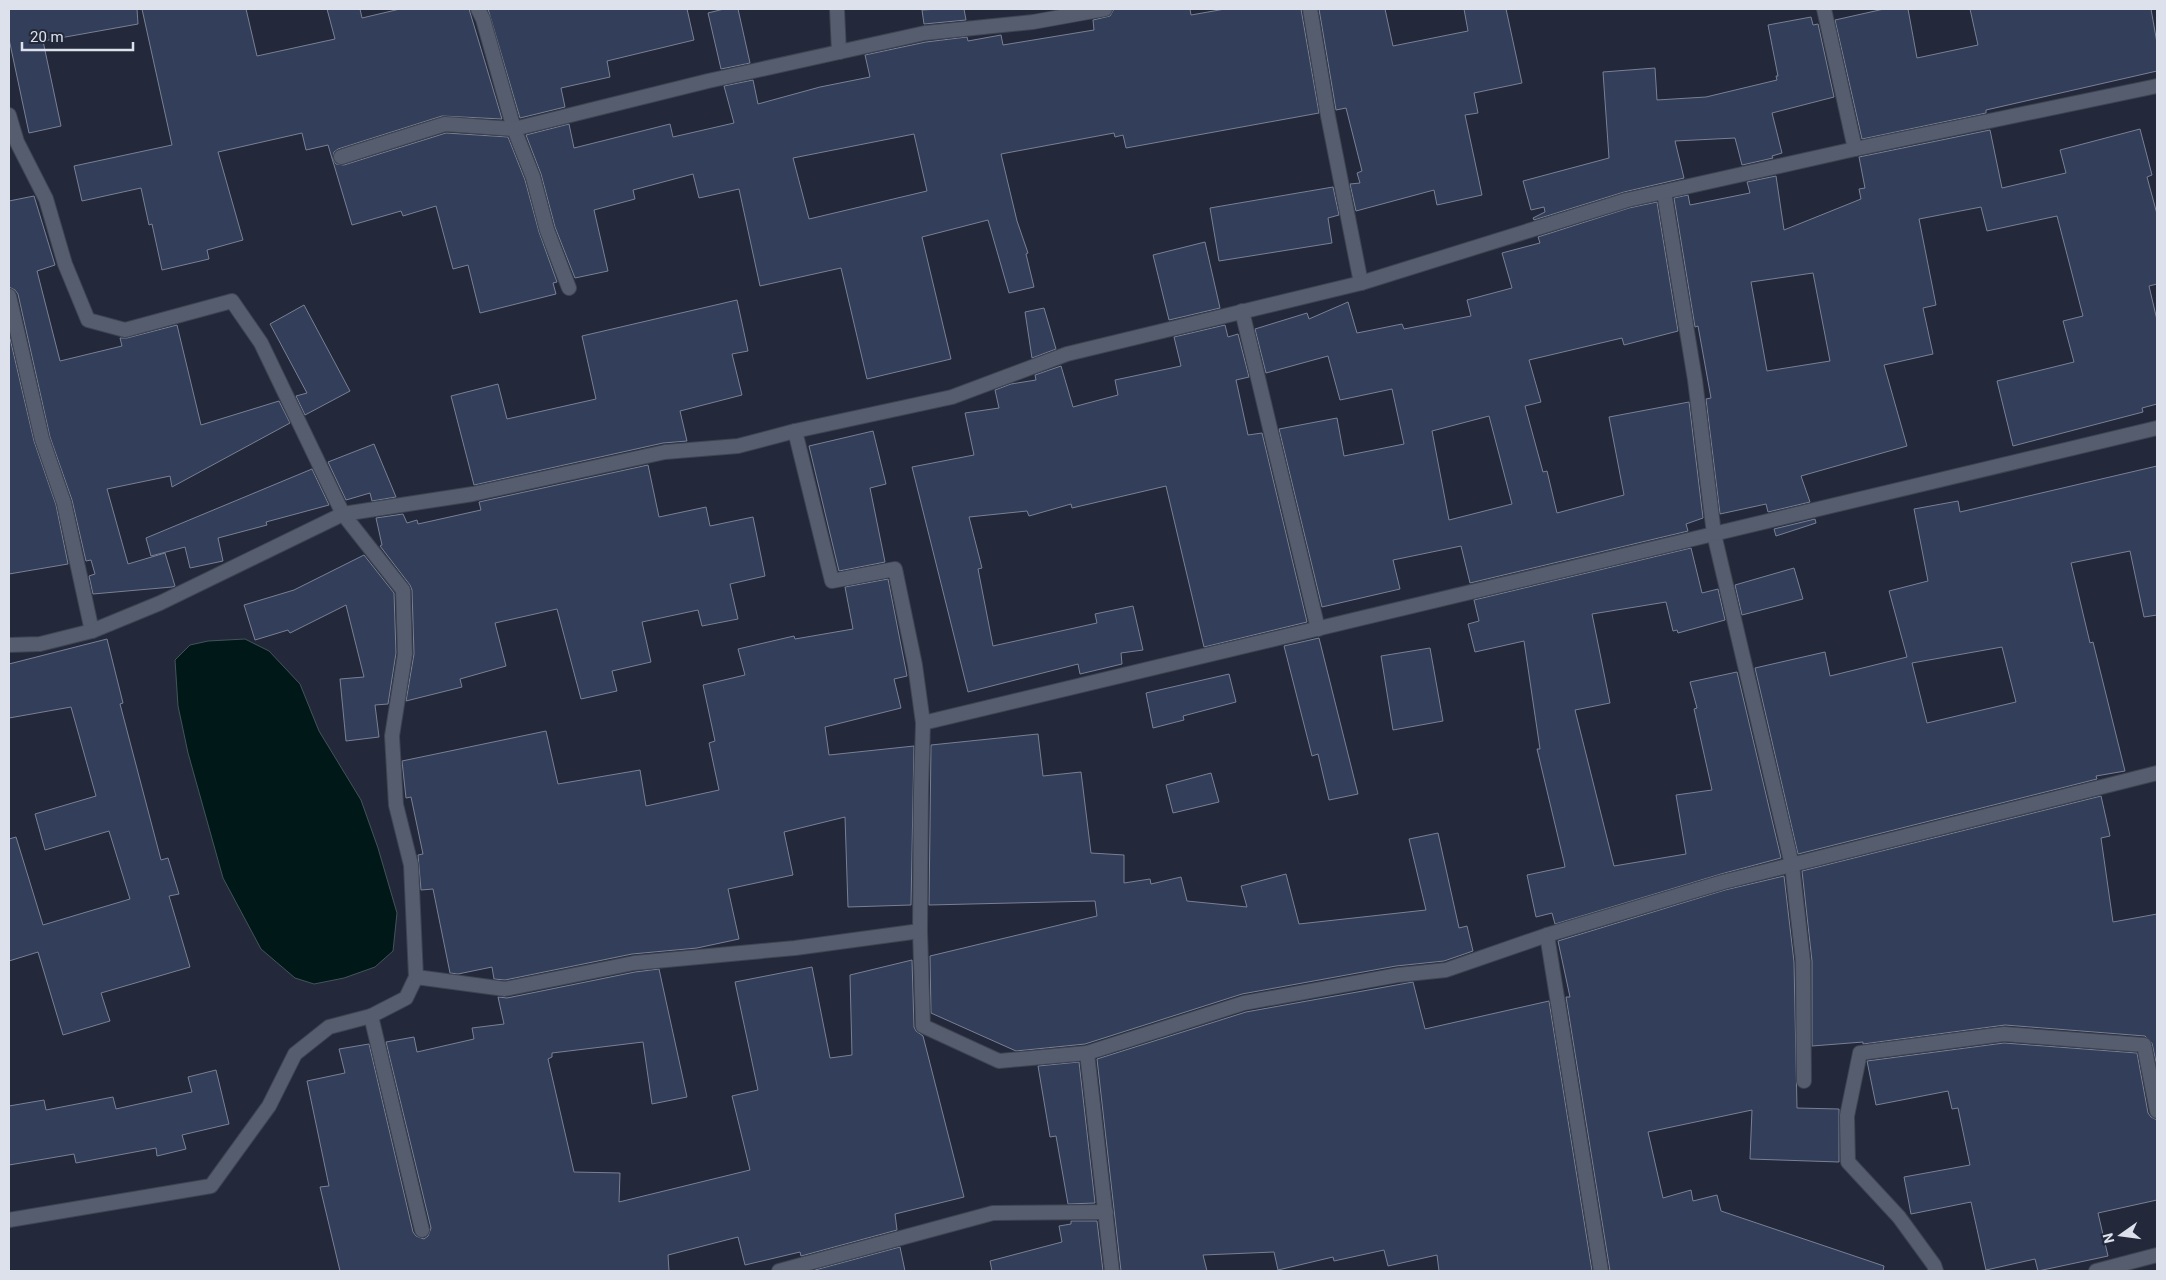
<svg xmlns="http://www.w3.org/2000/svg" width="2166" height="1280" viewBox="0 0 2166 1280" font-family="Roboto,sans-serif">
	<style>
		.water { fill: #011819; stroke: #435458 }
		.building { fill: #333e5a; stroke: #788093; fill-rule: evenodd }
		.lines { fill: none; stroke-linecap: round; stroke-linejoin: round }
		.minor-casing { stroke: #3e4451; stroke-width: 16 }
		.minor { stroke: #555d6f; stroke-width: 14 }
	</style>
	<rect width="100%" height="100%" fill="#23293a"/>
	<polygon class="water" points="245,639 269,651 300,684 319,731 361,800 378,848 397,913 393,951 375,967 344,978 314,984 295,978 261,949 223,878 188,753 178,706 175,660 190,645 208,641"/>
	<g class="building">
		<polygon points="9,9 137,9 138,24 43,41 61,126 29,133 9,39"/>
		<polygon points="142,9 246,9 257,56 335,39 327,9 360,9 362,18 400,9 469,9 502,119 442,116 338,149 334,152 333,159 336,164 344,165 446,133 508,137 525,180 539,232 557,282 553,283 556,294 480,313 468,265 453,269 436,206 403,216 401,211 352,225 328,145 306,150 302,133 218,152 243,240 207,250 209,259 162,270 152,224 149,225 141,188 82,201 74,166 172,145"/>
		<polygon points="488,9 687,9 694,40 607,61 610,77 561,88 565,107 520,118"/>
		<polygon points="724,9 738,9 750,63 721,69 708,13"/>
		<polygon points="941,9 964,9 966,20 924,24 922,10"/>
		<path d="M1114,9H1190L1191,15L1225,9H1301L1319,113L1126,148L1123,135L1115,137L1114,133L1001,154L1017,221L1028,253L1026,254L1034,287L1009,293L988,220L922,237L951,359L867,379L841,268L760,286L739,189L699,198L693,174L633,190L635,199L594,210L608,271L575,278L555,227L541,174L526,135L569,124L574,148L670,124L673,137L734,123L724,86L753,80L758,104L820,87L870,77L865,55L926,42L967,37L968,41L1001,35L1003,45L1094,30L1093,20L1110,16ZM914,134L927,191L809,219L793,158Z"/>
		<polygon points="1319,9 1385,9 1393,46 1468,31 1464,9 1506,9 1522,83 1474,93 1478,113 1465,115 1482,195 1437,205 1434,190 1356,211 1350,184 1360,183 1357,173 1362,171 1346,108 1336,110"/>
		<polygon points="1884,9 1908,9 1917,58 1978,45 1970,9 2151,9 2157,43 2157,71 1986,110 1986,113 1862,139 1835,20"/>
		<polygon points="1811,17 1813,25 1818,24 1834,97 1772,113 1782,153 1772,156 1773,158 1742,165 1735,138 1675,141 1684,178 1624,192 1534,220 1533,218 1545,212 1544,207 1531,210 1523,181 1609,158 1603,72 1655,68 1657,100 1706,97 1777,80 1776,76 1778,76 1768,25"/>
		<path d="M2140,129L2152,175L2147,177L2157,214V284L2149,286L2157,320V404L2142,408L2143,412L2013,446L1997,381L2074,362L2063,321L2083,316L2057,216L1987,231L1981,207L1919,219L1936,305L1923,308L1933,354L1884,365L1907,446L1801,476L1810,502L1768,512L1766,504L1720,514L1706,399L1711,398L1698,326L1695,327L1674,198L1688,195L1690,205L1750,193L1747,182L1776,176L1784,230L1861,199L1859,189L1865,188L1859,157L1990,130L2002,188L2066,173L2060,150ZM1813,273L1830,361L1767,371L1751,282Z"/>
		<polygon points="1333,187 1339,215 1328,218 1332,243 1219,261 1210,208"/>
		<polygon points="34,196 55,265 37,271 60,361 122,346 120,338 127,338 177,325 201,425 279,401 290,423 172,487 170,476 107,489 128,564 165,553 175,586 172,587 93,594 89,576 95,574 91,560 86,561 72,500 50,437 18,294 15,290 9,287 9,201"/>
		<path d="M1657,202L1678,331L1624,345L1622,338L1529,360L1541,402L1525,406L1543,472L1547,471L1557,513L1624,495L1609,417L1689,402L1703,518L1686,524L1688,531L1470,583L1461,546L1393,560L1400,589L1322,607L1279,429L1337,418L1344,456L1404,444L1392,389L1340,400L1328,356L1266,373L1255,329L1307,313L1309,319L1348,302L1357,333L1402,324L1404,329L1471,316L1467,300L1512,288L1502,253L1540,243L1538,237L1629,208ZM1489,416L1512,504L1449,520L1432,431Z"/>
		<polygon points="1205,242 1220,308 1169,320 1153,255"/>
		<polygon points="737,300 748,351 732,354 742,395 680,411 687,441 663,443 474,485 451,396 498,384 507,419 596,399 582,336"/>
		<polygon points="304,305 350,391 305,415 296,396 307,393 270,324"/>
		<polygon points="1044,308 1056,349 1032,358 1025,312"/>
		<polygon points="1225,325 1228,337 1238,334 1249,377 1236,380 1248,435 1262,433 1307,622 1204,647 1166,486 1072,508 1071,504 1029,516 1027,511 969,517 982,568 978,569 993,646 1097,623 1095,614 1133,606 1143,650 1121,653 1122,664 1080,674 1078,664 968,692 912,467 974,455 965,413 999,408 995,390 1011,384 1036,380 1035,375 1061,366 1073,407 1118,395 1115,380 1181,366 1174,337"/>
		<polygon points="9,334 34,441 56,505 68,564 9,574"/>
		<polygon points="873,431 886,484 870,488 885,562 839,571 809,446"/>
		<polygon points="374,444 396,497 372,501 370,493 346,500 328,462"/>
		<polygon points="648,465 659,517 706,507 710,526 753,517 765,576 730,584 738,619 702,626 698,610 642,622 651,662 612,671 617,691 581,699 557,609 495,623 506,666 460,679 462,687 406,701 414,654 412,590 410,585 380,546 382,545 376,518 403,514 407,523 417,520 418,524 481,510 479,502"/>
		<path d="M2157,466V615L2144,617L2130,551L2071,563L2090,643L2093,642L2125,771L2096,776L2097,779L1798,854L1755,668L1825,652L1830,676L1907,657L1889,591L1928,581L1914,509L1958,501L1960,512ZM2002,647L2016,702L1927,723L1912,663Z"/>
		<polygon points="312,469 329,505 266,522 267,525 218,538 223,561 190,568 185,547 151,556 146,538"/>
		<polygon points="1815,519 1816,523 1776,536 1774,529"/>
		<polygon points="1691,548 1702,593 1718,589 1725,620 1678,633 1677,630 1673,631 1666,602 1592,614 1610,703 1575,710 1614,866 1686,854 1676,795 1712,790 1694,709 1697,708 1690,682 1737,672 1781,858 1721,874 1555,924 1552,913 1536,917 1527,875 1565,867 1564,862 1537,749 1540,749 1524,641 1475,652 1468,624 1479,621 1474,600"/>
		<polygon points="364,555 394,593 396,653 388,704 375,705 379,737 346,741 340,679 364,677 346,605 290,633 288,630 255,640 244,605 294,590"/>
		<polygon points="1794,568 1803,599 1742,615 1735,585"/>
		<polygon points="888,579 907,676 894,679 901,708 825,727 829,755 914,746 911,905 848,907 845,817 784,832 793,875 728,889 739,939 697,948 632,954 505,980 494,979 492,967 458,974 450,973 433,889 421,890 418,855 423,854 411,797 406,798 402,761 546,731 558,784 640,770 646,806 719,790 709,743 715,741 703,685 745,675 738,649 794,636 795,639 853,629 845,587"/>
		<polygon points="1319,638 1358,794 1329,800 1318,754 1312,756 1284,646"/>
		<polygon points="107,639 123,703 120,704 161,860 168,858 179,894 169,896 190,967 101,993 110,1021 63,1035 38,952 9,961 9,839 16,837 43,925 130,899 109,831 45,850 35,814 96,796 71,707 9,718 9,664"/>
		<polygon points="1430,648 1443,721 1393,730 1381,656"/>
		<polygon points="1229,674 1236,702 1183,716 1184,720 1153,728 1146,693"/>
		<polygon points="1038,734 1043,776 1081,772 1091,853 1124,855 1124,883 1150,879 1151,884 1181,877 1187,901 1247,907 1241,886 1286,874 1299,924 1426,910 1409,839 1438,833 1459,928 1467,926 1473,951 1444,961 1396,966 1242,994 1085,1044 1016,1051 931,1013 930,956 1097,916 1095,901 929,905 931,745"/>
		<polygon points="1211,773 1219,802 1173,813 1166,785"/>
		<polygon points="2101,796 2110,836 2101,838 2113,922 2157,914 2157,1067 2152,1043 2145,1036 2005,1025 1863,1044 1863,1042 1812,1046 1812,961 1802,871"/>
		<polygon points="1784,876 1794,962 1797,1108 1839,1109 1839,1162 1750,1159 1752,1110 1648,1132 1663,1198 1691,1190 1693,1201 1717,1195 1721,1211 1884,1266 1883,1271 1610,1271 1566,997 1570,997 1558,941 1725,890"/>
		<polygon points="912,960 914,1027 916,1031 923,1036 964,1197 895,1214 897,1230 801,1256 800,1252 745,1265 738,1237 668,1255 669,1271 340,1271 320,1187 329,1186 307,1081 345,1073 339,1049 369,1044 413,1232 416,1236 424,1239 428,1236 431,1228 386,1042 414,1037 417,1052 474,1039 472,1028 504,1024 498,997 507,998 635,972 659,969 687,1097 652,1104 643,1042 552,1053 552,1057 548,1059 574,1172 620,1173 619,1202 750,1170 732,1096 758,1090 735,982 812,967 830,1058 852,1055 850,975"/>
		<polygon points="1413,982 1425,1029 1549,1001 1592,1271 1439,1271 1437,1255 1388,1266 1384,1250 1334,1261 1333,1257 1278,1270 1274,1252 1203,1255 1207,1271 1121,1271 1097,1059 1246,1012"/>
		<polygon points="2004,1043 2137,1053 2148,1113 2151,1117 2157,1120 2157,1200 2098,1213 2108,1256 2038,1271 2035,1259 1986,1270 1971,1202 1911,1214 1904,1177 1970,1165 1958,1108 1952,1109 1948,1091 1876,1105 1867,1061"/>
		<polygon points="1079,1062 1095,1203 1068,1204 1056,1136 1050,1137 1038,1066"/>
		<polygon points="216,1070 229,1124 182,1135 186,1149 157,1156 156,1148 76,1163 74,1154 9,1165 9,1106 44,1100 46,1110 113,1097 116,1109 192,1092 188,1077"/>
		<polygon points="1071,1221 1097,1221 1103,1271 992,1271 990,1261 1062,1242 1059,1226 1071,1224"/>
		<polygon points="900,1247 905,1271 815,1271 815,1270"/>
	</g>
	<g class="lines">
		<defs>
			<g id="minor">
				<polyline points="478,9 483,19 514,129 533,177 547,230 569,288"/>
				<polyline points="837,9 839,52"/>
				<polyline points="1310,9 1328,116 1361,283"/>
				<polyline points="1824,9 1855,149"/>
				<polyline points="9,115 17,142 46,199 65,264 88,320 125,330 232,301 261,343 343,514 403,590 405,654 392,736 396,805 411,865 416,977"/>
				<polyline points="341,157 445,124 514,129 708,81 925,33 1033,22 1105,9"/>
				<polyline points="1664,192 1695,380 1714,534 1792,865 1803,961 1804,1081"/>
				<polyline points="9,296 42,439 64,503 92,631"/>
				<polyline points="1242,311 1318,629"/>
				<polyline points="9,645 40,644 92,631 160,603 343,514 473,494 665,452 738,446 795,431 952,397 1067,354 1361,283 1627,200 1855,149 2157,86"/>
				<polyline points="923,723 2157,428"/>
				<polyline points="920,931 923,1026 999,1061 1087,1053 1244,1003 1398,975 1446,970 1547,935 1723,882 2157,773"/>
				<polyline points="1547,935 1601,1271"/>
				<polyline points="371,1016 422,1230"/>
				<polyline points="1087,1053 1112,1271"/>
				<polyline points="9,1220 211,1186 269,1106 295,1054 329,1027 371,1016 406,998 416,977 505,989 634,963 795,948 920,931 921,792 923,723 915,665 895,569 832,581 795,431"/>
				<polyline points="779,1271 993,1213 1106,1212"/>
				<polyline points="1936,1271 1934,1265 1899,1217 1848,1162 1847,1116 1860,1053 2004,1034 2144,1045 2157,1111"/>
				<polyline points="2096,1271 2157,1255"/>
			</g>
		</defs>
		<use href="#minor" class="minor-casing"/>
		<use href="#minor" class="minor"/>
	</g>
	<rect width="2166" height="1280" fill="none" stroke="#dce1eb" stroke-width="20"/>
	<g transform="translate(2121 1235) rotate(256)" stroke="#23293a" stroke-width="4" paint-order="stroke">
	<path d="M0-4L9 19L0 12L-9 19Z" fill="#dce1eb"/>
	<text y="-8" font-size="14" font-weight="bold" text-anchor="middle" fill="#dce1eb">N</text>
	</g>
	<path d="M22 42v8h111v-8" fill="none" stroke="#dce1eb" stroke-width="2.5"/>
	<text x="30" y="42" font-size="15" fill="#dce1eb" stroke="#23293a" stroke-width="4" paint-order="stroke">20 m</text>
</svg>
